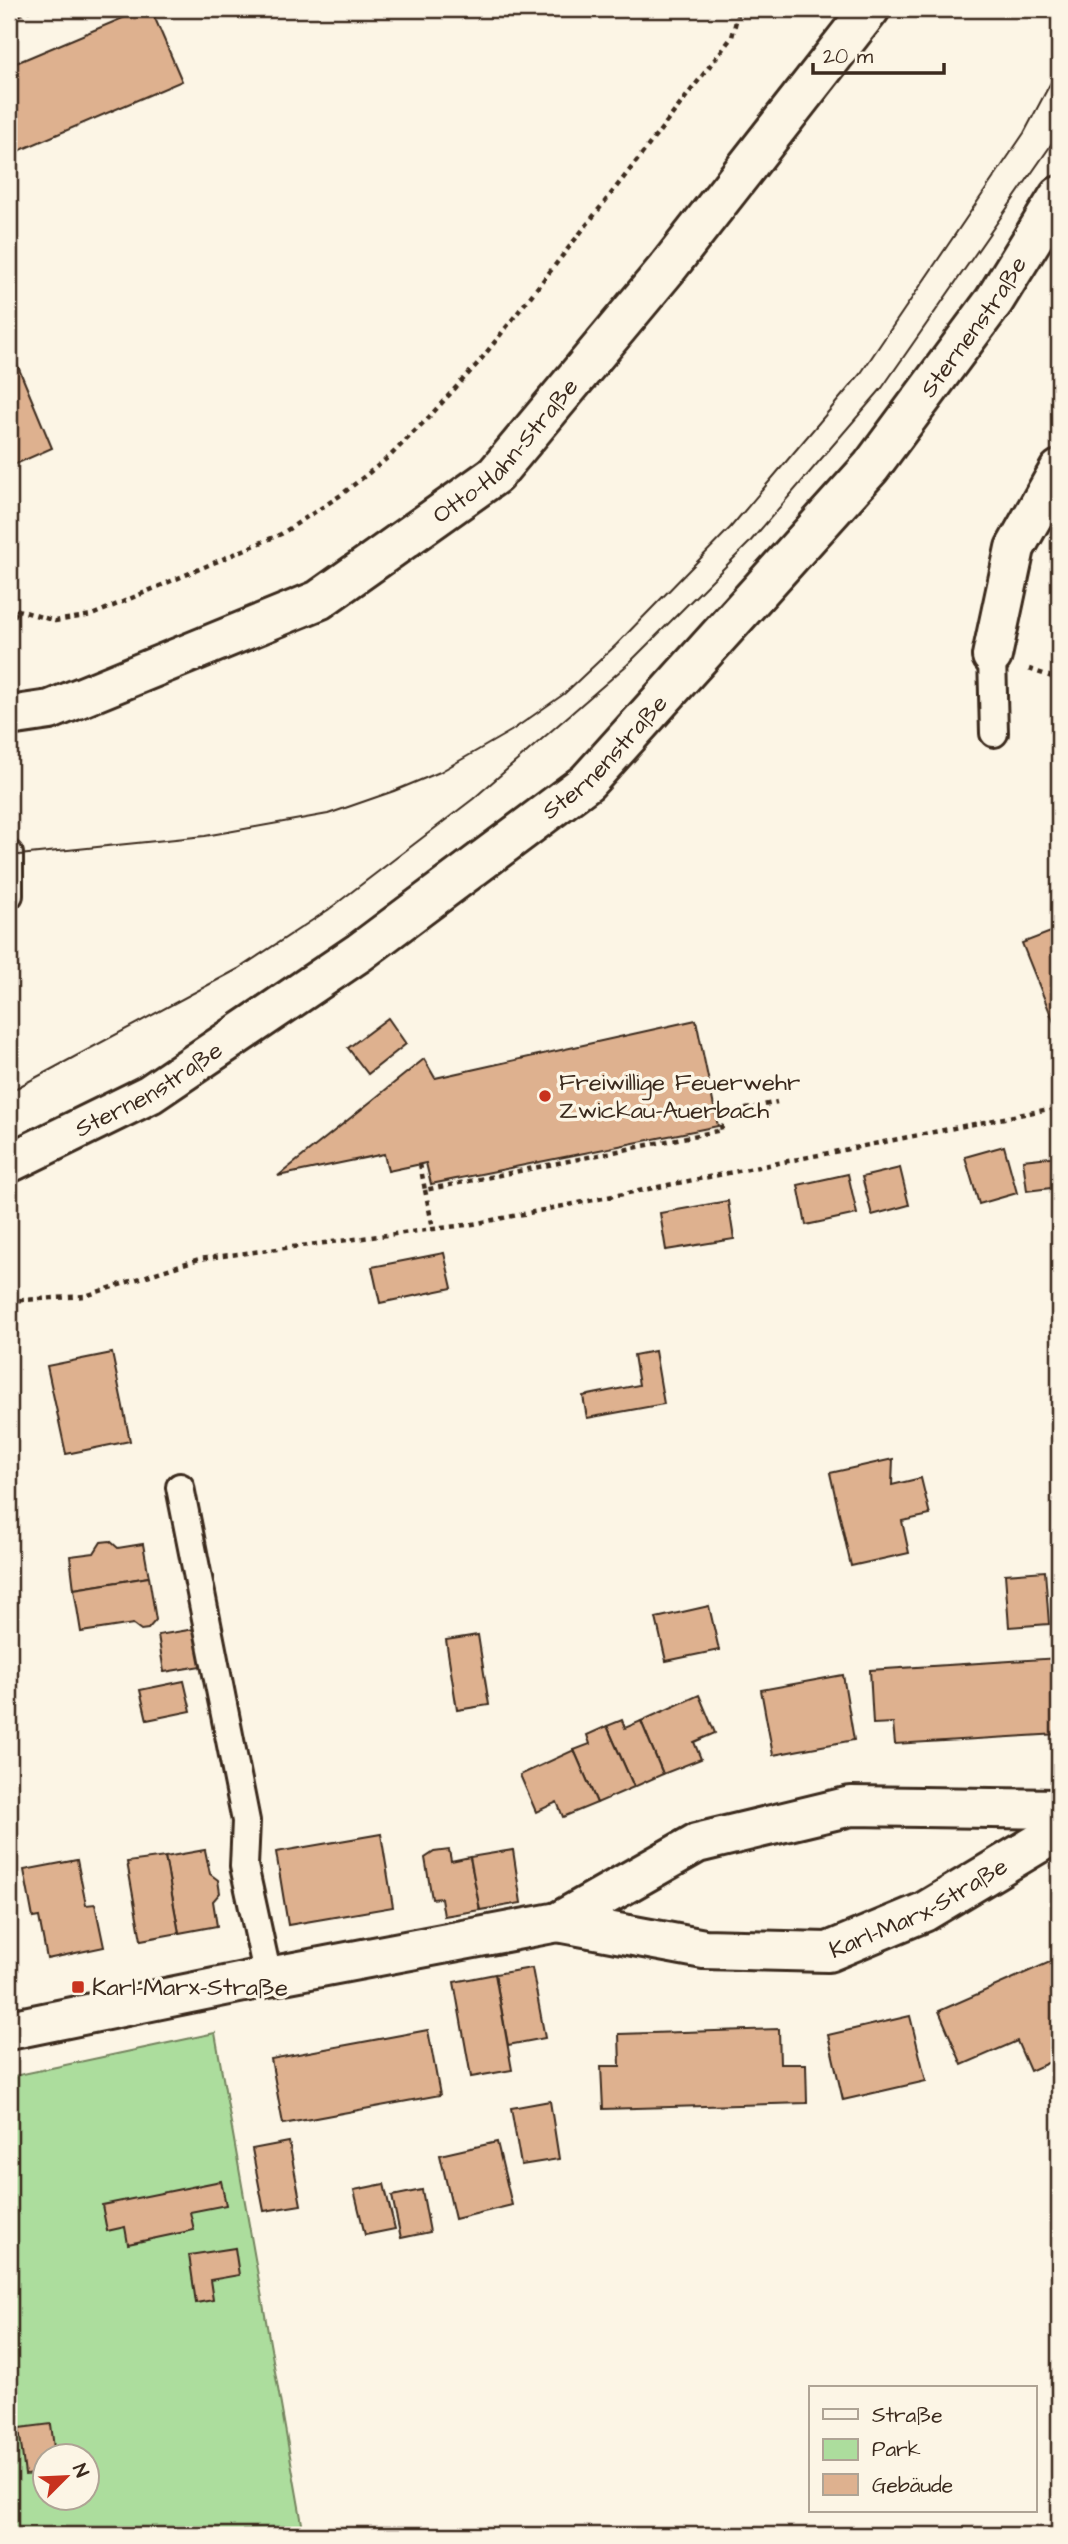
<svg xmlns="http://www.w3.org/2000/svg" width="1068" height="2544" viewBox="0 0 1068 2544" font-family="'Architects Daughter',sans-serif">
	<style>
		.green { fill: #acdd9d; stroke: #74845e; stroke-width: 2; fill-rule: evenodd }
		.building { fill: #deb18f; stroke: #3b2a1e; stroke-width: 2 }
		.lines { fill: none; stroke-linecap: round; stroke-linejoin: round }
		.service-casing { stroke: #3b2a1e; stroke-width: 32 }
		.minor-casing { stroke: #3b2a1e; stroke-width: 44 }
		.tertiary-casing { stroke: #3b2a1e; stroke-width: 44 }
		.path { stroke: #3b2a1e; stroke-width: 4.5; stroke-dasharray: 5 5; stroke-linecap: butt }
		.service { stroke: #fcf5e5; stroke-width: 26 }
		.minor { stroke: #fcf5e5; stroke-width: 38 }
		.tertiary { stroke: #fcf5e5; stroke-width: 38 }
		.tram { stroke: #3b2a1e; stroke-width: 2 }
		.poi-dot { fill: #c8321e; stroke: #fcf5e5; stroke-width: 2.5 }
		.labels { text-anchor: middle; stroke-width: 7; stroke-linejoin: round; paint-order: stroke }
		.street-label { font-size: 24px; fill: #3b2a1e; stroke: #fcf5e5 }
		.poi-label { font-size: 24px; fill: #3b2a1e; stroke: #fcf5e5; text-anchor: start }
	</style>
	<rect width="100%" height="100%" fill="#fcf5e5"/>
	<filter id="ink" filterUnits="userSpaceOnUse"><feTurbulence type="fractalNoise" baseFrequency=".0143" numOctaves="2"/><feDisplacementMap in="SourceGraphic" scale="14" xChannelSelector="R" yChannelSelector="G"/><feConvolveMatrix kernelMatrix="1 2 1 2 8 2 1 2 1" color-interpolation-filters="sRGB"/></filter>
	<g filter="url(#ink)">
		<path class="green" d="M215,2033L304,2535H9V2077ZM46,2456H88V2498H46Z"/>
		<g class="building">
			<polygon points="144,9 151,9 182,81 9,155 9,66"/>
			<polygon points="9,345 52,448 9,467"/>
			<polygon points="1056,930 1059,937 1059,1035 1022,943"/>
			<polygon points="388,1018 406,1044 368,1074 348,1048"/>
			<polygon points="696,1020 718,1126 431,1184 426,1163 388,1171 384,1154 278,1176 424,1059 435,1078"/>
			<polygon points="1004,1146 1017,1193 979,1204 965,1157"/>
			<polygon points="1059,1156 1059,1187 1027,1191 1023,1160"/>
			<polygon points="900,1168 909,1205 872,1215 862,1177"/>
			<polygon points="848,1174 857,1214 806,1225 798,1185"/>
			<polygon points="728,1201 734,1239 666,1250 660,1213"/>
			<polygon points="444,1253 452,1288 380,1303 372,1267"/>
			<polygon points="655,1351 664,1404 587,1418 583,1396 639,1385 634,1355"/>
			<polygon points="112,1353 130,1441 66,1454 47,1366"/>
			<polygon points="893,1459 892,1485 921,1478 930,1515 902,1521 909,1553 851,1566 830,1473"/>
			<polygon points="110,1541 118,1548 143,1544 149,1577 74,1589 70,1556 94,1553 101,1542"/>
			<polygon points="1045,1571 1049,1624 1009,1627 1005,1574"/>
			<polygon points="149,1577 156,1620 148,1629 141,1630 133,1624 81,1632 74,1589"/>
			<polygon points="709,1606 719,1650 666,1661 656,1618"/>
			<polygon points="195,1629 201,1666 164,1672 158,1635"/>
			<polygon points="478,1635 489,1705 457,1710 446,1640"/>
			<polygon points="1059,1658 1059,1734 895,1744 893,1723 873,1724 870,1670"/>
			<polygon points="843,1675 854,1740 773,1755 761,1690"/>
			<polygon points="184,1681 191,1711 147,1720 140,1690"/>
			<polygon points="699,1695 715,1733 694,1742 701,1759 663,1774 641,1721"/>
			<polygon points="622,1720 625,1728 641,1721 663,1774 634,1787 607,1726"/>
			<polygon points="607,1726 634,1787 597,1803 574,1750 590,1744 587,1735"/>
			<polygon points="574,1750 597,1803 563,1817 557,1802 536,1812 520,1775"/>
			<polygon points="381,1834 393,1907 288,1925 276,1852"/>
			<polygon points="205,1850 210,1874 218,1880 220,1893 213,1901 217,1926 179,1933 165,1857"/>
			<polygon points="449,1850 451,1861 470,1857 480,1910 444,1916 441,1898 432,1899 425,1858 434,1852"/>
			<polygon points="513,1850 521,1903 480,1910 470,1857"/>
			<polygon points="165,1857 179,1933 141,1940 127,1862"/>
			<polygon points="77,1860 86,1905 95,1904 104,1947 47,1959 39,1917 33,1918 24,1870"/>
			<polygon points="1059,1958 1059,2058 1030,2071 1017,2041 962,2065 939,2011"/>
			<polygon points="532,1968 545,2038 508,2045 495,1974"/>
			<polygon points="495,1974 512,2070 471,2077 454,1982"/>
			<polygon points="910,2016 926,2081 843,2100 828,2035"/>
			<polygon points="779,2029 780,2064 806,2064 807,2103 603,2109 601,2066 620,2066 619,2034"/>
			<polygon points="428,2030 440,2095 283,2124 271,2059"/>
			<polygon points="550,2101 559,2159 521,2165 511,2108"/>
			<polygon points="289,2142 301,2205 264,2211 252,2149"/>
			<polygon points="497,2142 512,2205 455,2219 440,2155"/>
			<polygon points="221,2181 226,2205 190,2212 194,2230 128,2244 125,2227 107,2231 102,2205"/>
			<polygon points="384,2184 395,2229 365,2235 354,2190"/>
			<polygon points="422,2190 430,2232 401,2238 392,2196"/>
			<polygon points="235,2248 239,2275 210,2280 213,2300 196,2303 189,2255"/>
			<polygon points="51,2424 55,2456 46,2456 46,2473 25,2475 19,2428"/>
		</g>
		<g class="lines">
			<defs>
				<g id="service">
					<polyline points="992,656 994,733"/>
					<polyline points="9,854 9,895"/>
					<polyline points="180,1487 246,1821 244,1866 268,1977"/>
				</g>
				<g id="minor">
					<polyline points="992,656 1015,548 1059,470"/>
					<path id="s1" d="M9,716L50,710L319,600L495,475L669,266L870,9"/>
					<path id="s2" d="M558,1922L704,1949L828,1952L924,1912L1059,1831"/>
					<polyline points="9,2030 268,1977 558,1922 697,1843 851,1806 1059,1809"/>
				</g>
				<g id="tertiary">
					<path id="s3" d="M9,1163L150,1094L360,952L587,782L871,467L994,301L1059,196"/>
				</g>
			</defs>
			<use href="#service" class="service-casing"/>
			<use href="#minor" class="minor-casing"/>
			<use href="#tertiary" class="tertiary-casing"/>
			<g class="path">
				<polyline points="9,19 32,9"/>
				<polyline points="9,602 18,610 55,621 92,615 281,534 341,495 390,456 429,417 479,362 632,167 732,37 739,9"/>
				<polyline points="9,625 18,610"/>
				<polyline points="1029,669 1058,679 1059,683"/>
				<polyline points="716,1116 777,1102"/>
				<polyline points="420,1164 425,1190 722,1130 719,1115"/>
				<polyline points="425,1190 433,1228"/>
				<polyline points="9,1301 85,1296 199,1259 473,1224 1059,1107"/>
			</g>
			<use href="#service" class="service"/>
			<use href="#minor" class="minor"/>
			<use href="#tertiary" class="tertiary"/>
			<g class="tram">
				<polyline points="9,856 205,836 328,814 394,791 440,772 511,731 564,694 616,645 730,528 861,373 1024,133 1059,67"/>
				<polyline points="9,1092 238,969 328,910 473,799 627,665 749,543 882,388 1049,148 1059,130"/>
			</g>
		</g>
	</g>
	<g class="poi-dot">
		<circle cx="545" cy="1096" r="7"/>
		<rect x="71" y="1980" width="14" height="14" rx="3.5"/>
	</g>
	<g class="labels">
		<g class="street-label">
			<text dy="8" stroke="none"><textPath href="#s3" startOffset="1292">Sternenstraße</textPath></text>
			<text dy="8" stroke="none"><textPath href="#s1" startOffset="572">Otto-Hahn-Straße</textPath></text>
			<text dy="8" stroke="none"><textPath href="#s3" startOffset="724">Sternenstraße</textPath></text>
			<text dy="8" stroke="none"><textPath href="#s3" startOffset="158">Sternenstraße</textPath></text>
			<text dy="8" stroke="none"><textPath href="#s2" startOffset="373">Karl-Marx-Straße</textPath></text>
		</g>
		<g class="poi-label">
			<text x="559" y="1090">Freiwillige Feuerwehr<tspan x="559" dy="28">Zwickau-Auerbach</tspan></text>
			<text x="92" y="1995">Karl-Marx-Straße</text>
		</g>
	</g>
	<rect width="1068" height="2544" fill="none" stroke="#fcf5e5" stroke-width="35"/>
	<rect x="18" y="18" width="1033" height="2509" fill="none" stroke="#3b2a1e" stroke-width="2.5" filter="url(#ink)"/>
	<rect x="809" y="2386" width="228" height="126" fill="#fcf5e5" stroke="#afa495" stroke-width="2"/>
	<rect x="823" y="2409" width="35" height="10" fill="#fcf5e5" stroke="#afa495" stroke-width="2"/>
	<text x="872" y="2422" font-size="21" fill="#3b2a1e">Straße</text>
	<rect x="823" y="2439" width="35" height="21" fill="#acdd9d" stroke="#afa495" stroke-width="2"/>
	<text x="872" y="2456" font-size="21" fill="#3b2a1e">Park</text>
	<rect x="823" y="2474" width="35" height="21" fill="#deb18f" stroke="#afa495" stroke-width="2"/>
	<text x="872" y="2492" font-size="21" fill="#3b2a1e">Gebäude</text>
	<g transform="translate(66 2477) rotate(66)"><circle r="33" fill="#fcf5e5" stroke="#afa495" stroke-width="2"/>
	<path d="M0-5L12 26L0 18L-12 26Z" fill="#c8321e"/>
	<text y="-10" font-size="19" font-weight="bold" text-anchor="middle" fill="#3b2a1e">N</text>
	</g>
	<path d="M813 63v10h131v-10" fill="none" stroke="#3b2a1e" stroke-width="3.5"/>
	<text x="823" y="63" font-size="21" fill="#3b2a1e" stroke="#fcf5e5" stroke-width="5" paint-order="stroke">20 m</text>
</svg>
